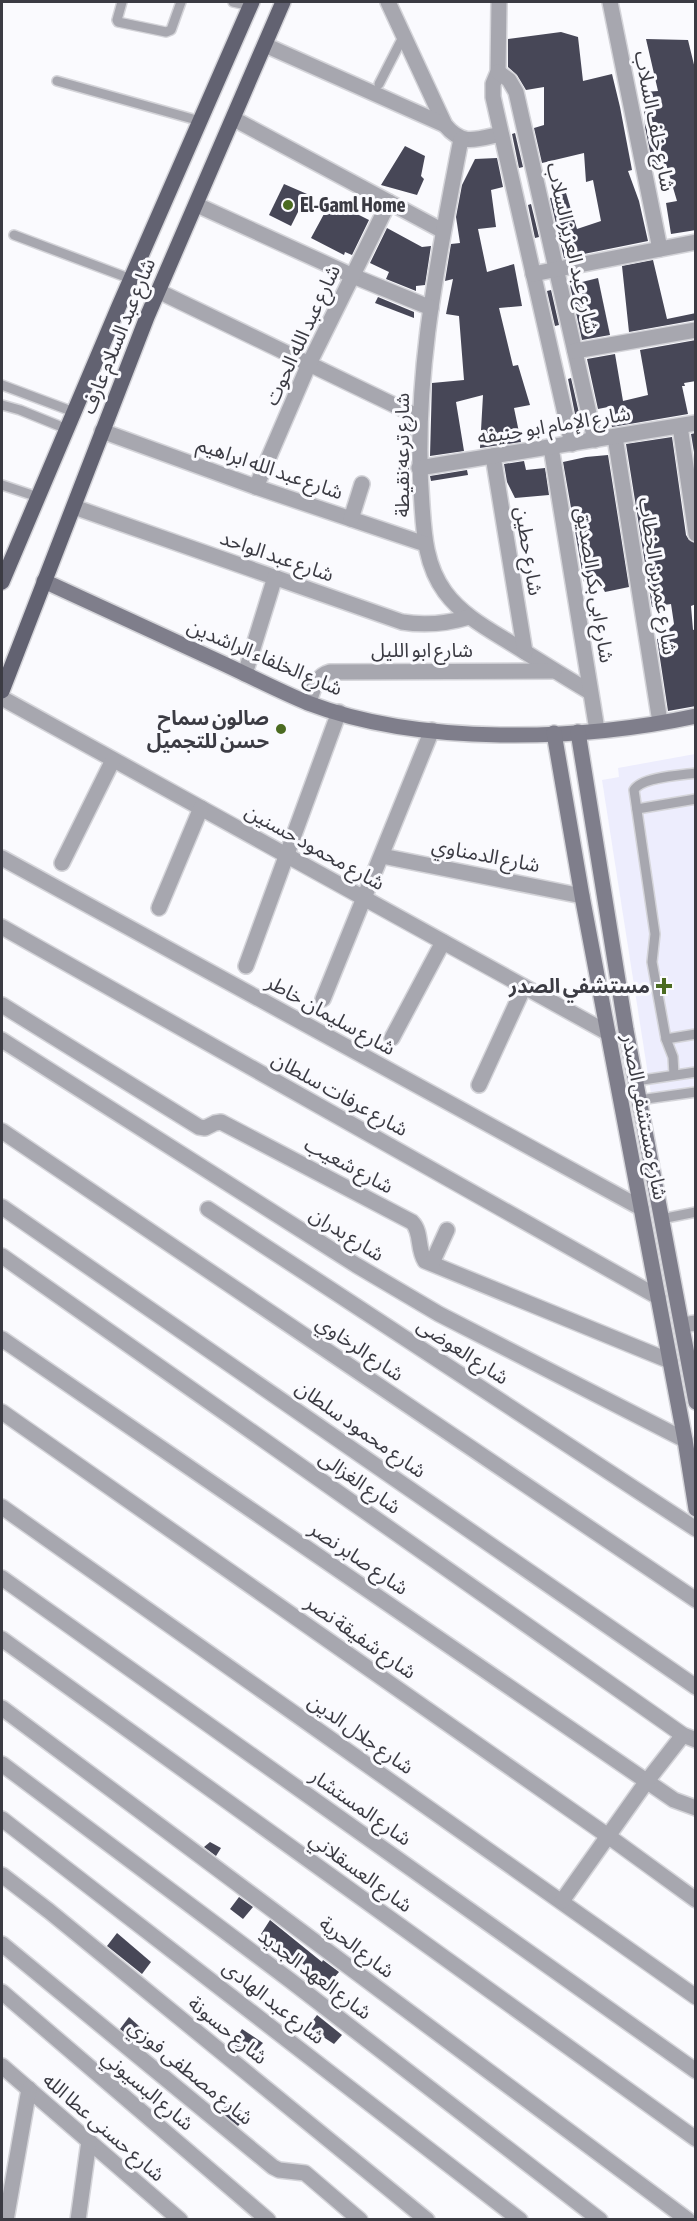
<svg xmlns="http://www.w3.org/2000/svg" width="697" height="2221" viewBox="0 0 697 2221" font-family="'Asap Condensed','Noto Sans Arabic',sans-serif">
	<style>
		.built { fill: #ededfd }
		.building { fill: #474757 }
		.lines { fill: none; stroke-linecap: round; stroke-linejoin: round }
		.lane-casing { stroke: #d4d4d9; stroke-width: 12 }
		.street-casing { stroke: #d4d4d9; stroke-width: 18 }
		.secondary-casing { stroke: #d4d4d9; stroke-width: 18 }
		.primary-casing { stroke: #d4d4d9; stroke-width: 18 }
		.lane { stroke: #a7a7af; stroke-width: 9 }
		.street { stroke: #a7a7af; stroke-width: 15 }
		.secondary { stroke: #7f7e8b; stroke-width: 15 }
		.primary { stroke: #626271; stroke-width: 15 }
		.poi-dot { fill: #4b6b21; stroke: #fafafe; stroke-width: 2 }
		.labels { text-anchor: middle; stroke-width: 6; stroke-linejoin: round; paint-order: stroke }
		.street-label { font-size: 20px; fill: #3b3b43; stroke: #fafafe }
		.poi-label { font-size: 20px; font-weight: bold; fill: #3b3b43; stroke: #fafafe; text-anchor: end }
	</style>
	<rect width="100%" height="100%" fill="#fafafe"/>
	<polygon class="built" points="695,754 695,1086 651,1094 602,780 619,777 618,768"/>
	<g class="building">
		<polygon points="561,32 578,37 583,81 612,74 620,107 632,170 628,171 639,201 648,241 564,258 550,198 566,193 577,229 601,221 593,180 586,182 584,153 542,163 534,128 544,125 544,87 526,90 517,75 508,67 508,39"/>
		<polygon points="646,39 688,40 696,73 696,230 671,234 666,203 677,201 666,164 653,166 645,127 643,92 658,91"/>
		<polygon points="515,133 523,167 519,168 512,134"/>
		<polygon points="405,146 425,156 421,176 424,179 417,195 381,185"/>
		<polygon points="497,158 503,187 491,190 496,227 478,229 487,272 514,264 522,306 499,308 513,366 518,365 530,405 514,408 521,442 480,448 483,395 456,402 464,451 430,456 432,383 464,380 459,316 446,314 453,279 445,281 451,244 460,243 456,217 462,185 475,159"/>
		<polygon points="284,184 307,194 291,226 269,215"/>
		<polygon points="331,201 369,220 352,255 345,252 344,255 311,238"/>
		<polygon points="531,204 539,237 535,238 528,205"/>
		<polygon points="387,228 422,247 431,246 425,285 416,286 416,291 386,279 389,272 370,263"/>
		<polygon points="653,260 667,319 696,313 696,320 629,332 622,266"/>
		<polygon points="598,278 610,335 582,340 570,285"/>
		<polygon points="551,290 559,325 555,326 547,291"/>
		<polygon points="378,297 414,312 414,318 375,303"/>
		<polygon points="696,340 696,381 684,383 685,386 682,386 688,414 612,427 608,407 598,409 587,359 615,354 623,401 648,395 640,350"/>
		<polygon points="571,378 579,413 575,414 568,379"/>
		<polygon points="406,422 411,424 409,469 411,485 406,486 398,473"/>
		<polygon points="696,433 696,464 691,434"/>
		<polygon points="672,437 686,535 689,540 696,543 696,604 691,606 693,630 696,629 696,706 668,711 657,639 670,637 669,629 674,624 671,604 652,607 626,444"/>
		<polygon points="608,455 629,587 605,592 596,575 584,582 563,462 586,457"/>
		<polygon points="524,461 526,470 545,468 549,495 515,498 507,482 504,464"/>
		<polygon points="467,470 468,475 431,481 430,476"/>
		<polygon points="210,1842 221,1848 216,1856 204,1847"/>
		<polygon points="239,1897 253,1907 243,1919 230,1909"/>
		<polygon points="270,1920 322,1962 323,1960 339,1972 328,1985 297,1959 293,1964 275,1953 279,1947 261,1934"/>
		<polygon points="117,1933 151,1962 142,1974 107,1946"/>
		<polygon points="317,2015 342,2035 334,2044 308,2027"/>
		<polygon points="129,2017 140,2027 131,2038 120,2029"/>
		<polygon points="242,2029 263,2043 251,2056 233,2044"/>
		<polygon points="228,2102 248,2115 238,2126 221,2112"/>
	</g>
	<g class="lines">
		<defs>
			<g id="lane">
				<polyline points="122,2 117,20 118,22 166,32 171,30 181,2"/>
				<polyline points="233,2 251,6"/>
				<polyline points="57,81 200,121"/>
				<polyline points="379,84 404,35"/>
				<polyline points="14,235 131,279"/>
				<polyline points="2,385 74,412"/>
				<polyline points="2,405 20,410 67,429"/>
				<polyline points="2,485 38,497"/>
				<polyline points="637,809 696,799"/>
				<polyline points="666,1039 696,1034"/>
				<path d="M674,1075L673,1057L666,1039L652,962L655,934L634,790C641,777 681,775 696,773"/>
				<polyline points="636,1081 696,1072"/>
				<polyline points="639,1100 696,1092"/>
				<polyline points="661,1219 696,1212"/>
			</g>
			<g id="street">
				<path d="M388,2L445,125C463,147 477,139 501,134"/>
				<polyline points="499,2 498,72 493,84 493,97 572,444"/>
				<polyline points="610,2 660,249"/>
				<polyline points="265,45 445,125"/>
				<polyline points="498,72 509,80 516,92 595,440"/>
				<polyline points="234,119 443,231"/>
				<path d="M461,139C438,259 412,382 422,505C424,536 426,566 445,592C461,614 486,628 509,642C536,659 563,676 590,692"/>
				<polyline points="197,205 353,276 431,308"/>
				<polyline points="533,274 696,242"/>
				<polyline points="158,291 419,417"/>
				<polyline points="575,351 696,330"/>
				<polyline points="680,426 696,534"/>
				<polyline points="102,431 256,487 425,544"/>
				<polyline points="615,437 660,722"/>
				<polyline points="551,447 597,730"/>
				<polyline points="493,456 525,652"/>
				<polyline points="419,468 696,423"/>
				<polyline points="256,487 309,364 389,202"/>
				<path d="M74,507L402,622C426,626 446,624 469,617"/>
				<polyline points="351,519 362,484"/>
				<polyline points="245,674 275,577"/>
				<polyline points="2,698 608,1033"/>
				<path d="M309,703C313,690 315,676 330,672L554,671"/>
				<polyline points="382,856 582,896"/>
				<polyline points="2,858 641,1208"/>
				<polyline points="62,863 113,760"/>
				<polyline points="159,908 201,808"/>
				<polyline points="2,927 658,1297"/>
				<polyline points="246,966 339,712"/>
				<polyline points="323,999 432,730"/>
				<path d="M2,1005L199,1127L205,1128L215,1123L221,1122L412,1222C422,1232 417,1249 425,1261L670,1361"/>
				<polyline points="392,1038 443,942"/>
				<polyline points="2,1040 356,1265 439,1314 685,1440"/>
				<polyline points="479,1085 524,987"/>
				<polyline points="2,1131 696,1600"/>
				<polyline points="2,1207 696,1687"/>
				<polyline points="208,1209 696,1529"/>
				<polyline points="2,1256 683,1735 696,1740"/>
				<polyline points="432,1263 447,1230"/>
				<polyline points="682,1325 696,1323"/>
				<polyline points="2,1339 674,1800 696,1808"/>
				<polyline points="2,1412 608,1836 696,1900"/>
				<polyline points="2,1507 696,1997"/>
				<polyline points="2,1578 696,2071"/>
				<polyline points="2,1639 696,2139"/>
				<polyline points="2,1708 688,2220"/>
				<polyline points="2,1764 291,1981 600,2220"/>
				<polyline points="2,1819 520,2220"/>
				<polyline points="2,1875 49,1911 427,2220"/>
				<polyline points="562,1901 647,1781 683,1735"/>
				<polyline points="2,1944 273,2167 279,2170 305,2173 360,2220"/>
				<polyline points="2,1992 268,2220"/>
				<polyline points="2,2066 180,2220"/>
				<polyline points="6,2220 29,2089"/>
				<polyline points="78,2220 89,2141"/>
			</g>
			<g id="secondary">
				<path d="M44,581C103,608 162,635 222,663C250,676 279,691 308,703C420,746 580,741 696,716"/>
				<polyline points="578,732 626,1030 696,1402"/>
				<polyline points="554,733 582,896 685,1440 696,1509"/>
			</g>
			<g id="primary">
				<polyline points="2,582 119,306 252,2"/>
				<polyline points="2,691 147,317 283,2"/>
			</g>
		</defs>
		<use href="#lane" class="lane-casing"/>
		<use href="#street" class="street-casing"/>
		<use href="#secondary" class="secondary-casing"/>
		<use href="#primary" class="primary-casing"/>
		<use href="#lane" class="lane"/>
		<use href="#street" class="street"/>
		<use href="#secondary" class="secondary"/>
		<use href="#primary" class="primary"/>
	</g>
	<g class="poi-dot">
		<circle cx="288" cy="205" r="6"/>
		<circle cx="281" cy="729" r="6"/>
		<path d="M661 977h6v6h6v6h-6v6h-6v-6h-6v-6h6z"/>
	</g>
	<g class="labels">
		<g class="street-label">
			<text transform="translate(655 121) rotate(79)" y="7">شارع خلف السلاب</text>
			<text transform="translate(573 248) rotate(77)" y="7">شارع عبد العزيز السلاب</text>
			<text transform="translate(302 335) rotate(-65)" y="7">شارع عبد الله الحوت</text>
			<text transform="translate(118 336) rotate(-68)" y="7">شارع عبد السلام عارف</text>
			<text transform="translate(554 425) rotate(-9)" y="7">شارع الإمام ابو حنيفه</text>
			<text transform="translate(402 455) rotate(-90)" y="7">شارع ترعه نقيطة</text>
			<text transform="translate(270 468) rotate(19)" y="7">شارع عبد الله ابراهيم</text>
			<text transform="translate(529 551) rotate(81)" y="7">شارع حطين</text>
			<text transform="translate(277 556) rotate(19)" y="7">شارع عبد الواحد</text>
			<text transform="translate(658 576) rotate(81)" y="7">شارع عمر بن الخطاب</text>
			<text transform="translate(595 585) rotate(81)" y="7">شارع ابى بكر الصديق</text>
			<text x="422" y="657">شارع ابو الليل</text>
			<text transform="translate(265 657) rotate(23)" y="7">شارع الخلفاء الراشدين</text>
			<text transform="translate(315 847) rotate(29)" y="7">شارع محمود حسنين</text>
			<text transform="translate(486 855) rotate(11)" y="7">شارع الدمناوي</text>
			<text transform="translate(331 1015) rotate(29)" y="7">شارع سليمان خاطر</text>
			<text transform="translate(340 1094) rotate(29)" y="7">شارع عرفات سلطان</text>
			<text transform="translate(645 1117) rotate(79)" y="7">شارع مستشفى الصدر</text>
			<text transform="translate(349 1165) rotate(28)" y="7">شارع شعيب</text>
			<text transform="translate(347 1234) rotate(32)" y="7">شارع بدران</text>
			<text transform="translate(360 1348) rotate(34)" y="7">شارع الرخاوي</text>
			<text transform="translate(463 1351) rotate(33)" y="7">شارع العوضى</text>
			<text transform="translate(361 1429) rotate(35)" y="7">شارع محمود سلطان</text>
			<text transform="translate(360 1482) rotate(35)" y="7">شارع الغزالى</text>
			<text transform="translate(359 1558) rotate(34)" y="7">شارع صابر نصر</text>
			<text transform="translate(361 1637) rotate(35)" y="7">شارع شفيقة نصر</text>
			<text transform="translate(361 1734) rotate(35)" y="7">شارع جلال الدين</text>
			<text transform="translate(361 1807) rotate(35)" y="7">شارع المستشار</text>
			<text transform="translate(361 1872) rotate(36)" y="7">شارع العسقلاني</text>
			<text transform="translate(357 1947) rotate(37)" y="7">شارع الحرية</text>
			<text transform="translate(315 1974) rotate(37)" y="7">شارع العهد الجديد</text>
			<text transform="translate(274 2002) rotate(38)" y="7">شارع عبد الهادى</text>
			<text transform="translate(228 2030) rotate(39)" y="7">شارع حسونة</text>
			<text transform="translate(191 2072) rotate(39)" y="7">شارع مصطفى فوزي</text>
			<text transform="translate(148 2090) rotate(40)" y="7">شارع البسيوني</text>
			<text transform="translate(104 2127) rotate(41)" y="7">شارع حسنى عطا الله</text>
		</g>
		<g class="poi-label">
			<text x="300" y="212" text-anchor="start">El-Gaml Home</text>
			<text x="269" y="725">صالون سماح<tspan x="269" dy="23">حسن للتجميل</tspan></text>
			<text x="650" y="993">مستشفي الصدر</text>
		</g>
	</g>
	<rect width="697" height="2221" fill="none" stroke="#3b3b43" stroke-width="6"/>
</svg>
